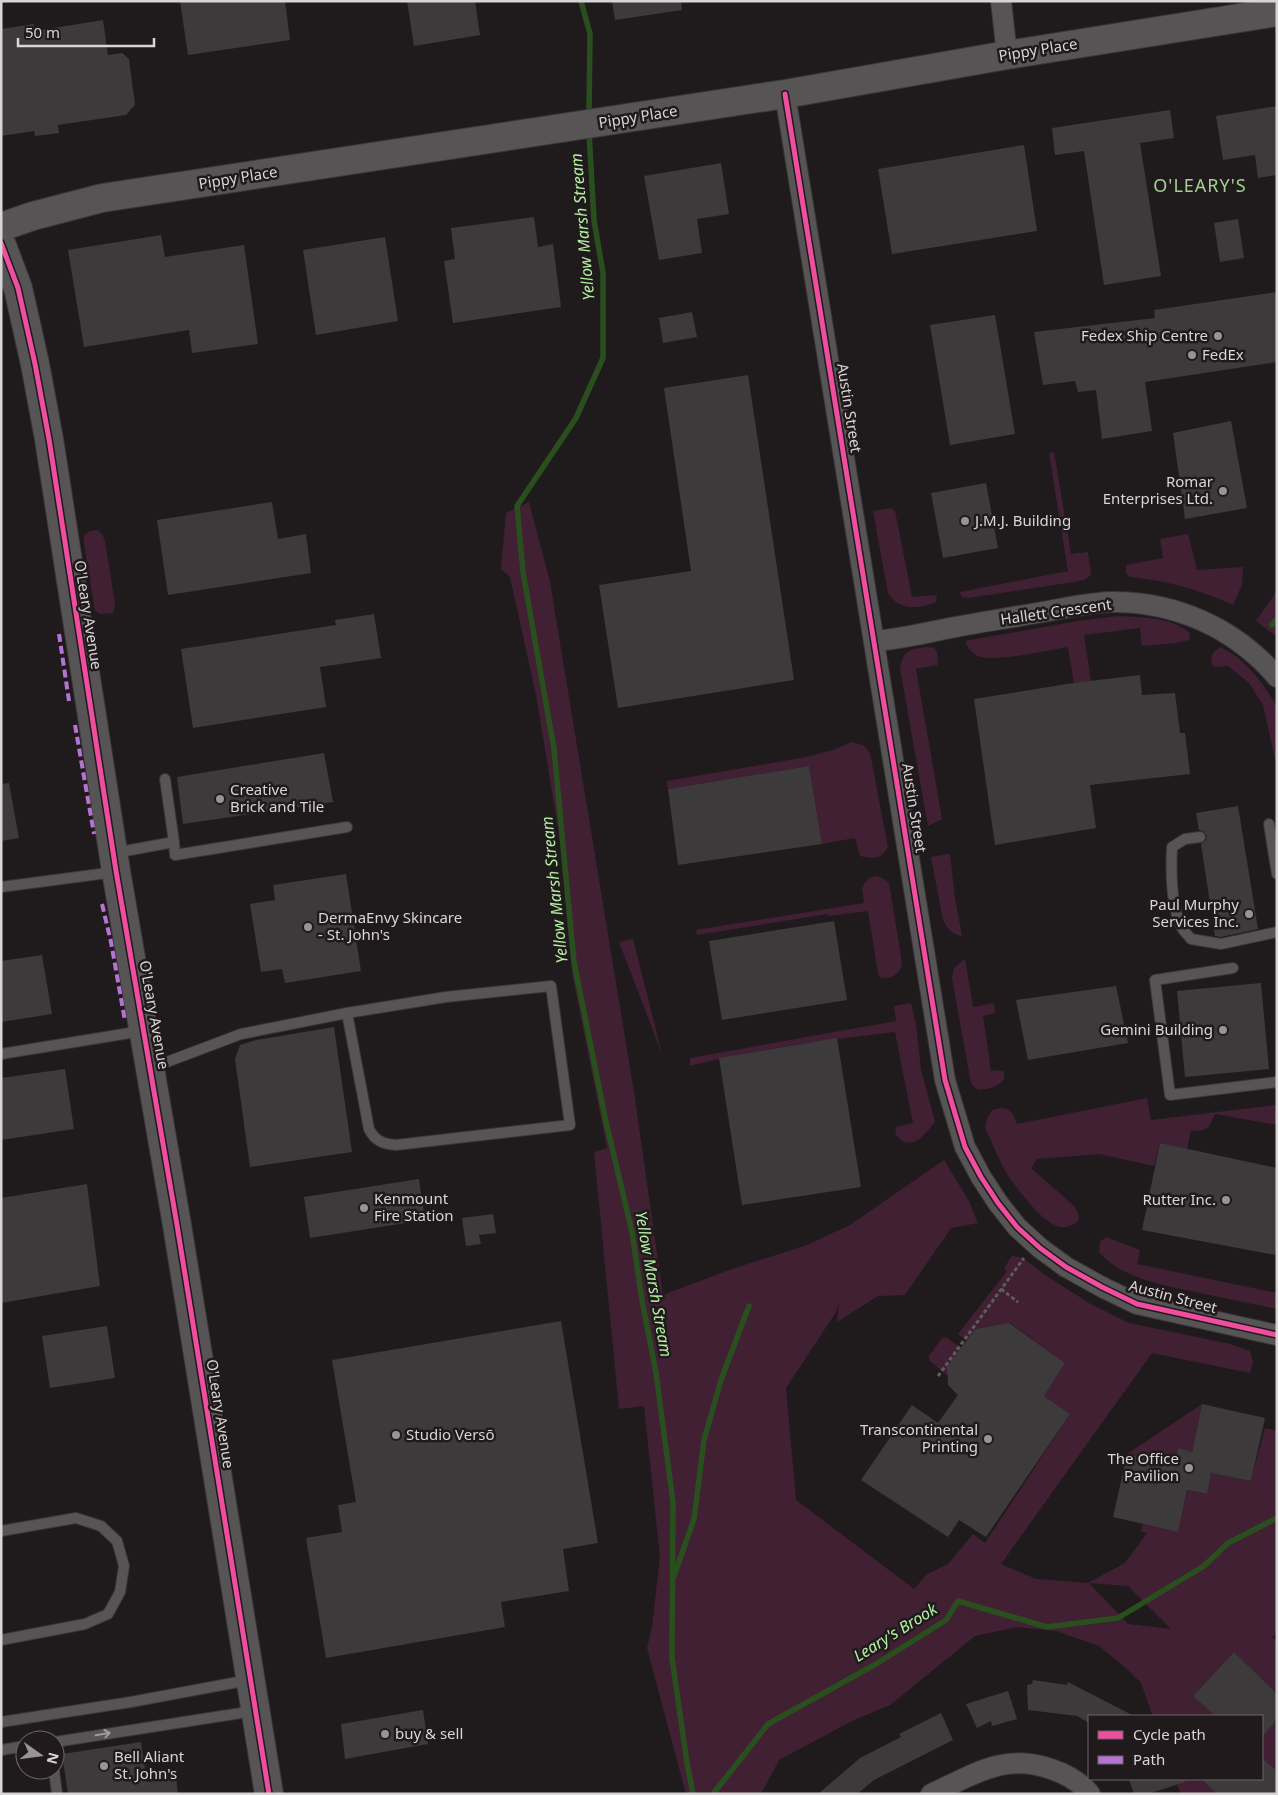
<svg xmlns="http://www.w3.org/2000/svg" width="1278" height="1795" viewBox="0 0 1278 1795" font-family="'Noto Sans',sans-serif">
	<style>
		.green { fill: #412033; fill-rule: evenodd }
		.lines { fill: none; stroke-linecap: round; stroke-linejoin: round }
		.stream { stroke: #2a4f1e; stroke-width: 5.5 }
		.building { fill: #3c3a3b }
		.lane-casing { stroke: #3a3738; stroke-width: 12 }
		.street-casing { stroke: #3a3738; stroke-width: 22 }
		.secondary-casing { stroke: #3a3738; stroke-width: 30 }
		.path { stroke: #5d5b5c; stroke-width: 3; stroke-dasharray: 4 2.5; stroke-linecap: butt }
		.lane { stroke: #565455; stroke-width: 10 }
		.street { stroke: #565455; stroke-width: 20 }
		.secondary { stroke: #565455; stroke-width: 28 }
		.quiet { stroke: #b673d3; stroke-width: 4; stroke-dasharray: 8 4; stroke-linecap: butt }
		.cycleway-casing { stroke: #201a1d; stroke-width: 8 }
		.cycleway { stroke: #ef4d9e; stroke-width: 5 }
		.oneway { stroke: #9e9b9c }
		.poi-dot { fill: #979495; stroke: #201a1d; stroke-width: 2 }
		.labels { text-anchor: middle; stroke-width: 5; stroke-linejoin: round; paint-order: stroke }
		.street-label { font-size: 15px; fill: #d8d5d6; stroke: #201a1d }
		.poi-label { font-size: 15px; fill: #d8d5d6; stroke: #201a1d; text-anchor: start }
		.water-label { font-size: 16px; font-style: italic; fill: #b3f1a0; stroke: #201a1d }
		.quarter-label { font-size: 18px; letter-spacing: 1px; fill: #a0d192; stroke: #201a1d }
	</style>
	<rect width="100%" height="100%" fill="#1f1b1d"/>
	<g class="green">
		<polygon points="1054,452 1071,554 1088,552 1091,575 1084,580 1074,582 968,598 962,597 960,592 1068,571 1049,453"/>
		<path d="M529,502L550,582L634,1092L663,1295L732,1269L807,1245L850,1225L944,1160L969,1201L978,1223L951,1228L905,1295L878,1296L837,1322L839,1303L836,1312L786,1388L796,1500L914,1589L927,1574L948,1564L973,1534L985,1543L1070,1414L1044,1396L1065,1363L1010,1323L975,1329L967,1340L958,1334L1007,1271L1004,1268L1012,1256L1023,1258L1045,1275L1089,1303L1129,1323L1230,1344L1250,1351L1253,1363L1250,1373L1152,1353L1001,1564L1036,1579L1088,1583L1125,1563L1147,1533L1141,1531L1143,1524L1178,1532L1187,1490L1206,1494L1211,1473L1251,1481L1265,1428L1277,1431V1632L1272,1637L1277,1641V1694L1234,1652L1193,1696L1215,1716H1153L1141,1683L1126,1668L1099,1646L1056,1631L1017,1627L975,1636L890,1705L852,1721L779,1760L761,1794H686L647,1648L652,1627L660,1557L644,1406L619,1409L594,1152L607,1148L572,973L559,834L536,695L510,577L501,569L506,513ZM1089,1583L1128,1586L1171,1629L1128,1624Z"/>
		<path d="M891,508L895,511L912,597L937,595L936,602C919,609 899,611 888,593L873,511Z"/>
		<polygon points="97,530 102,534 105,541 115,604 113,613 100,614 95,611 84,543 84,535 90,531"/>
		<path d="M1188,534L1197,570L1243,567L1242,585L1233,605C1197,589 1169,581 1130,577L1126,573V565L1163,558L1160,539Z"/>
		<polygon points="1277,591 1277,635 1275,635 1256,621"/>
		<path d="M1118,616C1142,618 1170,616 1190,633L1189,640L1175,643L1142,646L1140,628L1084,635L1091,681L1074,683L1068,647C1048,650 994,663 978,656C971,653 968,647 965,641L1078,621Z"/>
		<path d="M928,647L934,648L937,652L938,665L916,669L942,819L928,826L900,668C904,649 910,649 928,647Z"/>
		<path d="M1221,647L1237,657L1247,666L1261,682L1277,706V768L1263,705L1249,683L1228,666L1213,667C1210,658 1211,652 1221,647Z"/>
		<path d="M851,742L863,745L870,753L888,847C881,860 873,859 860,856L855,838L822,844L809,766L668,789L667,781L807,757L836,749Z"/>
		<path d="M950,854L955,898L962,936C952,935 948,929 943,920L931,857Z"/>
		<path d="M875,876L882,878L889,883L902,962C902,973 891,980 881,978L878,973L868,911L828,916L827,914L697,935L696,930L864,903L862,887L869,878Z"/>
		<polygon points="633,939 662,1054 619,942"/>
		<path d="M965,959L973,1007L994,1003L995,1013L983,1016L991,1071L999,1070L1004,1072V1079C998,1087 989,1089 978,1090L972,1085L970,1078L952,978L954,968Z"/>
		<path d="M911,1003L916,1024L921,1070L935,1122C924,1135 911,1154 895,1134L897,1127L913,1123L895,1032C826,1040 757,1049 690,1066V1058L896,1021L894,1006Z"/>
		<path d="M1147,1098L1151,1120L1277,1105V1125L1215,1114L1208,1128L1200,1131L1191,1130L1187,1149L1160,1143L1154,1166L1099,1154L1037,1159L1031,1168L1074,1206L1079,1215L1078,1221C1073,1225 1067,1228 1060,1227C1043,1224 1019,1191 1009,1177C999,1162 993,1144 985,1128L987,1119L992,1110C1007,1105 1012,1109 1017,1124Z"/>
		<path d="M1106,1237L1140,1250L1137,1264L1277,1293V1309C1253,1304 1229,1299 1205,1294C1170,1286 1124,1281 1099,1252L1100,1242Z"/>
		<polygon points="946,1337 961,1348 948,1376 929,1360 929,1356 942,1338"/>
		<polygon points="1202,1404 1192,1452 1178,1449 1174,1464 1127,1454"/>
		<polygon points="1277,1720 1277,1771 1262,1758 1262,1737"/>
		<polygon points="1174,1779 1201,1779 1217,1794 1181,1794"/>
	</g>
	<g class="lines">
		<g class="stream">
			<polyline points="581,1 590,34 589,115"/>
			<polyline points="589,132 594,220 603,273 603,358 576,418 517,506 523,572 554,749 574,962 606,1122 632,1232 642,1300 656,1373 673,1502 672,1658 687,1763 693,1794"/>
			<polyline points="1272,625 1277,619"/>
			<polyline points="674,1576 694,1519 704,1440 721,1380 749,1306"/>
			<polyline points="713,1794 768,1724 876,1664 946,1620 958,1601 1047,1627 1118,1618 1204,1566 1228,1543 1277,1518"/>
		</g>
	</g>
	<g class="building">
		<polygon points="180,1 285,1 290,40 188,55"/>
		<polygon points="407,1 475,1 480,35 414,46"/>
		<polygon points="612,1 681,1 682,10 615,20"/>
		<polygon points="103,20 108,55 122,53 129,59 135,105 126,115 58,125 59,133 35,136 34,131 1,136 1,29 34,24 35,31"/>
		<polygon points="1277,106 1277,175 1258,178 1255,155 1223,160 1216,116"/>
		<polygon points="1170,110 1174,138 1140,143 1161,276 1104,285 1084,151 1055,155 1052,128"/>
		<polygon points="1024,145 1037,231 892,254 878,169"/>
		<polygon points="721,163 729,214 697,219 702,253 659,260 644,176"/>
		<polygon points="534,217 538,247 553,244 561,307 453,323 444,261 455,259 451,228"/>
		<polygon points="1238,219 1244,258 1220,262 1214,223"/>
		<polygon points="161,235 165,257 244,245 258,344 192,353 189,330 84,347 68,250"/>
		<polygon points="385,237 398,321 316,335 303,250"/>
		<polygon points="1277,292 1277,362 1145,382 1152,431 1102,439 1096,390 1078,392 1075,381 1043,385 1034,332 1155,318 1154,310"/>
		<polygon points="692,312 697,337 663,343 659,318"/>
		<polygon points="995,315 1015,434 950,445 930,325"/>
		<polygon points="748,375 794,680 618,708 599,585 691,571 664,388"/>
		<polygon points="1231,421 1247,508 1185,519 1173,433"/>
		<polygon points="986,483 998,548 943,558 931,493"/>
		<polygon points="272,502 278,539 306,534 311,573 168,595 157,520"/>
		<polygon points="374,614 381,658 320,667 326,707 193,728 181,649 336,625 335,620"/>
		<polygon points="1140,675 1142,695 1175,693 1180,733 1185,733 1190,774 1090,785 1096,828 995,845 974,699 1073,683"/>
		<polygon points="324,753 333,802 183,824 177,777"/>
		<polygon points="809,766 822,844 678,865 668,789"/>
		<polygon points="9,783 19,838 1,841 1,784"/>
		<polygon points="1238,806 1258,929 1221,937 1215,936 1201,844 1206,840 1207,836 1203,831 1199,830 1196,813"/>
		<polygon points="346,874 361,971 285,983 282,969 261,972 250,904 275,900 273,885"/>
		<polygon points="834,921 847,1000 722,1020 709,941"/>
		<polygon points="42,955 52,1014 1,1022 1,961"/>
		<polygon points="1261,983 1269,1069 1185,1077 1177,991"/>
		<polygon points="1116,986 1128,1043 1028,1060 1016,1000"/>
		<polygon points="334,1027 352,1152 250,1167 235,1059 240,1045 256,1040"/>
		<polygon points="837,1038 861,1187 742,1205 719,1058"/>
		<polygon points="65,1069 74,1129 1,1140 1,1078"/>
		<polygon points="1160,1143 1277,1168 1277,1247 1275,1255 1142,1230"/>
		<polygon points="419,1179 425,1220 310,1238 304,1197"/>
		<polygon points="87,1184 100,1286 1,1303 1,1198"/>
		<polygon points="493,1214 496,1233 479,1235 481,1244 466,1246 462,1218"/>
		<polygon points="561,1321 598,1543 563,1549 569,1591 501,1602 505,1627 326,1658 306,1538 342,1532 338,1505 356,1502 332,1360"/>
		<polygon points="1009,1323 1065,1363 1044,1396 1070,1414 986,1537 959,1520 948,1537 861,1480 912,1405 938,1423 958,1395 948,1385 947,1367 975,1329"/>
		<polygon points="107,1326 115,1378 50,1388 42,1336"/>
		<polygon points="1202,1404 1265,1418 1251,1481 1211,1473 1207,1494 1187,1490 1178,1532 1113,1517 1127,1454 1174,1464 1178,1448 1192,1452"/>
		<polygon points="1234,1652 1277,1694 1277,1720 1262,1737 1262,1716 1215,1716 1193,1696"/>
		<polygon points="1033,1680 1067,1685 1068,1682 1134,1716 1089,1716 1089,1723 1077,1716 1028,1710 1027,1685 1032,1684"/>
		<polygon points="1008,1691 1017,1719 992,1726 991,1721 977,1728 966,1704"/>
		<polygon points="423,1710 428,1744 345,1759 341,1724"/>
		<polygon points="941,1713 953,1740 874,1780 857,1794 818,1794 860,1758 901,1737 899,1734"/>
		<polygon points="141,1742 147,1782 176,1778 178,1794 68,1794 62,1754"/>
		<polygon points="1262,1758 1277,1771 1277,1794 1217,1794 1201,1779 1262,1779"/>
		<polygon points="1129,1779 1185,1779 1185,1782 1148,1794 1134,1794"/>
	</g>
	<g class="lines">
		<defs>
			<g id="lane">
				<polyline points="1269,824 1277,874"/>
				<path d="M1200,837L1185,839L1172,847C1171,869 1171,906 1181,926C1183,931 1188,935 1191,939L1221,944L1277,932"/>
				<polyline points="174,842 175,855 347,827"/>
				<polyline points="114,853 174,842 165,779"/>
				<polyline points="1,887 115,872"/>
				<polyline points="1233,968 1155,980 1170,1095 1277,1082"/>
				<path d="M551,986L570,1125L396,1145C383,1144 375,1141 369,1129L347,1013L446,997Z"/>
				<polyline points="1,1054 142,1031"/>
				<polyline points="151,1068 241,1034 347,1013"/>
				<polyline points="1,1531 76,1518 101,1526 117,1541 124,1566 120,1592 108,1614 85,1624 1,1640"/>
				<polyline points="1,1722 131,1702 249,1680"/>
				<polyline points="55,1742 254,1711"/>
				<polyline points="1,1750 25,1746"/>
				<polyline points="54,1770 57,1794"/>
			</g>
			<g id="street">
				<polyline points="1001,1 1007,55"/>
				<polyline points="785,94 945,1080 965,1147 981,1177 998,1203 1017,1227 1040,1248 1066,1267 1102,1287 1137,1304 1277,1335"/>
				<path d="M875,641C899,639 921,634 945,629C974,623 1003,619 1031,614C1057,610 1084,603 1110,602C1175,601 1235,628 1277,677"/>
				<path d="M931,1794C973,1775 1005,1752 1051,1769C1066,1774 1080,1782 1090,1794"/>
			</g>
			<g id="secondary">
				<polyline points="1,227 33,216 102,198 785,94 1007,55 1277,12"/>
				<polyline points="1,243 18,288 35,364 49,439 116,871 177,1225 269,1794"/>
			</g>
		</defs>
		<use href="#lane" class="lane-casing"/>
		<use href="#street" class="street-casing"/>
		<use href="#secondary" class="secondary-casing"/>
		<g class="path">
			<polyline points="1001,1289 1018,1302"/>
			<polyline points="938,1376 1024,1258"/>
		</g>
		<use href="#lane" class="lane"/>
		<use href="#street" class="street"/>
		<use href="#secondary" class="secondary"/>
		<g class="quiet">
			<polyline points="59,634 69,701"/>
			<polyline points="75,725 94,834"/>
			<polyline points="102,904 111,942 125,1021"/>
		</g>
		<defs>
			<g id="cycleway">
				<polyline points="785,94 945,1080 965,1147 981,1177 998,1203 1017,1227 1040,1248 1066,1267 1102,1287 1137,1304 1277,1335"/>
				<polyline points="1,243 18,288 35,364 49,439 116,871 177,1225 269,1794"/>
			</g>
		</defs>
		<use href="#cycleway" class="cycleway-casing"/>
		<use href="#cycleway" class="cycleway"/>
	</g>
	<defs><path id="oneway-shaft" d="M-6 0H5M1.5-3L5.5 0L1.5 3" fill="none" stroke-width="1.6" stroke-linecap="round" stroke-linejoin="round" transform="scale(1.25)"/></defs>
	<use class="oneway" href="#oneway-shaft" transform="translate(103 1734) rotate(-9)"/>
	<g class="poi-dot">
		<circle cx="1218" cy="336" r="5"/>
		<circle cx="1192" cy="355" r="5"/>
		<circle cx="1223" cy="491" r="5"/>
		<circle cx="965" cy="521" r="5"/>
		<circle cx="220" cy="799" r="5"/>
		<circle cx="1249" cy="914" r="5"/>
		<circle cx="308" cy="927" r="5"/>
		<circle cx="1223" cy="1030" r="5"/>
		<circle cx="1226" cy="1200" r="5"/>
		<circle cx="364" cy="1208" r="5"/>
		<circle cx="396" cy="1435" r="5"/>
		<circle cx="988" cy="1439" r="5"/>
		<circle cx="1189" cy="1468" r="5"/>
		<circle cx="385" cy="1734" r="5"/>
		<circle cx="104" cy="1766" r="5"/>
	</g>
	<g class="labels">
		<g class="street-label">
			<text transform="translate(1038 50) rotate(-9)" y="5">Pippy Place</text>
			<text transform="translate(638 117) rotate(-9)" y="5">Pippy Place</text>
			<text transform="translate(238 178) rotate(-9)" y="5">Pippy Place</text>
			<text transform="translate(849 408) rotate(81)" y="5">Austin Street</text>
			<text transform="translate(1056 612) rotate(-8)" y="5">Hallett Crescent</text>
			<text transform="translate(88 615) rotate(81)" y="5">O'Leary Avenue</text>
			<text transform="translate(914 808) rotate(81)" y="5">Austin Street</text>
			<text transform="translate(154 1015) rotate(80)" y="5">O'Leary Avenue</text>
			<text transform="translate(1173 1297) rotate(15)" y="5">Austin Street</text>
			<text transform="translate(220 1414) rotate(81)" y="5">O'Leary Avenue</text>
		</g>
		<g class="poi-label">
			<text x="1208" y="341" text-anchor="end">Fedex Ship Centre</text>
			<text x="1202" y="360">FedEx</text>
			<text x="1213" y="487" text-anchor="end">Romar<tspan x="1213" dy="17">Enterprises Ltd.</tspan></text>
			<text x="975" y="526">J.M.J. Building</text>
			<text x="230" y="795">Creative<tspan x="230" dy="17">Brick and Tile</tspan></text>
			<text x="1239" y="910" text-anchor="end">Paul Murphy<tspan x="1239" dy="17">Services Inc.</tspan></text>
			<text x="318" y="923">DermaEnvy Skincare<tspan x="318" dy="17">- St. John's</tspan></text>
			<text x="1213" y="1035" text-anchor="end">Gemini Building</text>
			<text x="374" y="1204">Kenmount<tspan x="374" dy="17">Fire Station</tspan></text>
			<text x="1216" y="1205" text-anchor="end">Rutter Inc.</text>
			<text x="978" y="1435" text-anchor="end">Transcontinental<tspan x="978" dy="17">Printing</tspan></text>
			<text x="406" y="1440">Studio Versō</text>
			<text x="1179" y="1464" text-anchor="end">The Office<tspan x="1179" dy="17">Pavilion</tspan></text>
			<text x="395" y="1739">buy &amp; sell</text>
			<text x="114" y="1762">Bell Aliant<tspan x="114" dy="17">St. John's</tspan></text>
		</g>
		<g class="water-label">
			<text transform="translate(582 227) rotate(-95)" y="6">Yellow Marsh Stream</text>
			<text transform="translate(554 890) rotate(-96)" y="6">Yellow Marsh Stream</text>
			<text transform="translate(654 1284) rotate(80)" y="6">Yellow Marsh Stream</text>
			<text transform="translate(895 1632) rotate(-32)" y="6">Leary's Brook</text>
		</g>
		<g class="quarter-label">
			<text x="1200" y="192">O'LEARY'S</text>
		</g>
	</g>
	<rect width="1278" height="1795" fill="none" stroke="#d8d5d6" stroke-width="5"/>
	<rect x="1088" y="1715" width="175" height="65" fill="#201a1d" stroke="#6a6567"/>
	<rect x="1098" y="1731" width="25" height="8" fill="#ef4d9e" stroke="#6a6567"/>
	<text x="1133" y="1740" font-size="15" fill="#d8d5d6">Cycle path</text>
	<rect x="1098" y="1756" width="25" height="8" fill="#b673d3" stroke="#6a6567"/>
	<text x="1133" y="1765" font-size="15" fill="#d8d5d6">Path</text>
	<g transform="translate(40 1755) rotate(104)"><circle r="24" fill="#201a1d" stroke="#6a6567"/>
	<path d="M0-4L9 19L0 12L-9 19Z" fill="#979495"/>
	<text y="-8" font-size="14" font-weight="bold" text-anchor="middle" fill="#d8d5d6">N</text>
	</g>
	<path d="M18 38v8h136v-8" fill="none" stroke="#d8d5d6" stroke-width="2.5"/>
	<text x="25" y="38" font-size="15" fill="#d8d5d6" stroke="#201a1d" stroke-width="4" paint-order="stroke">50 m</text>
</svg>
